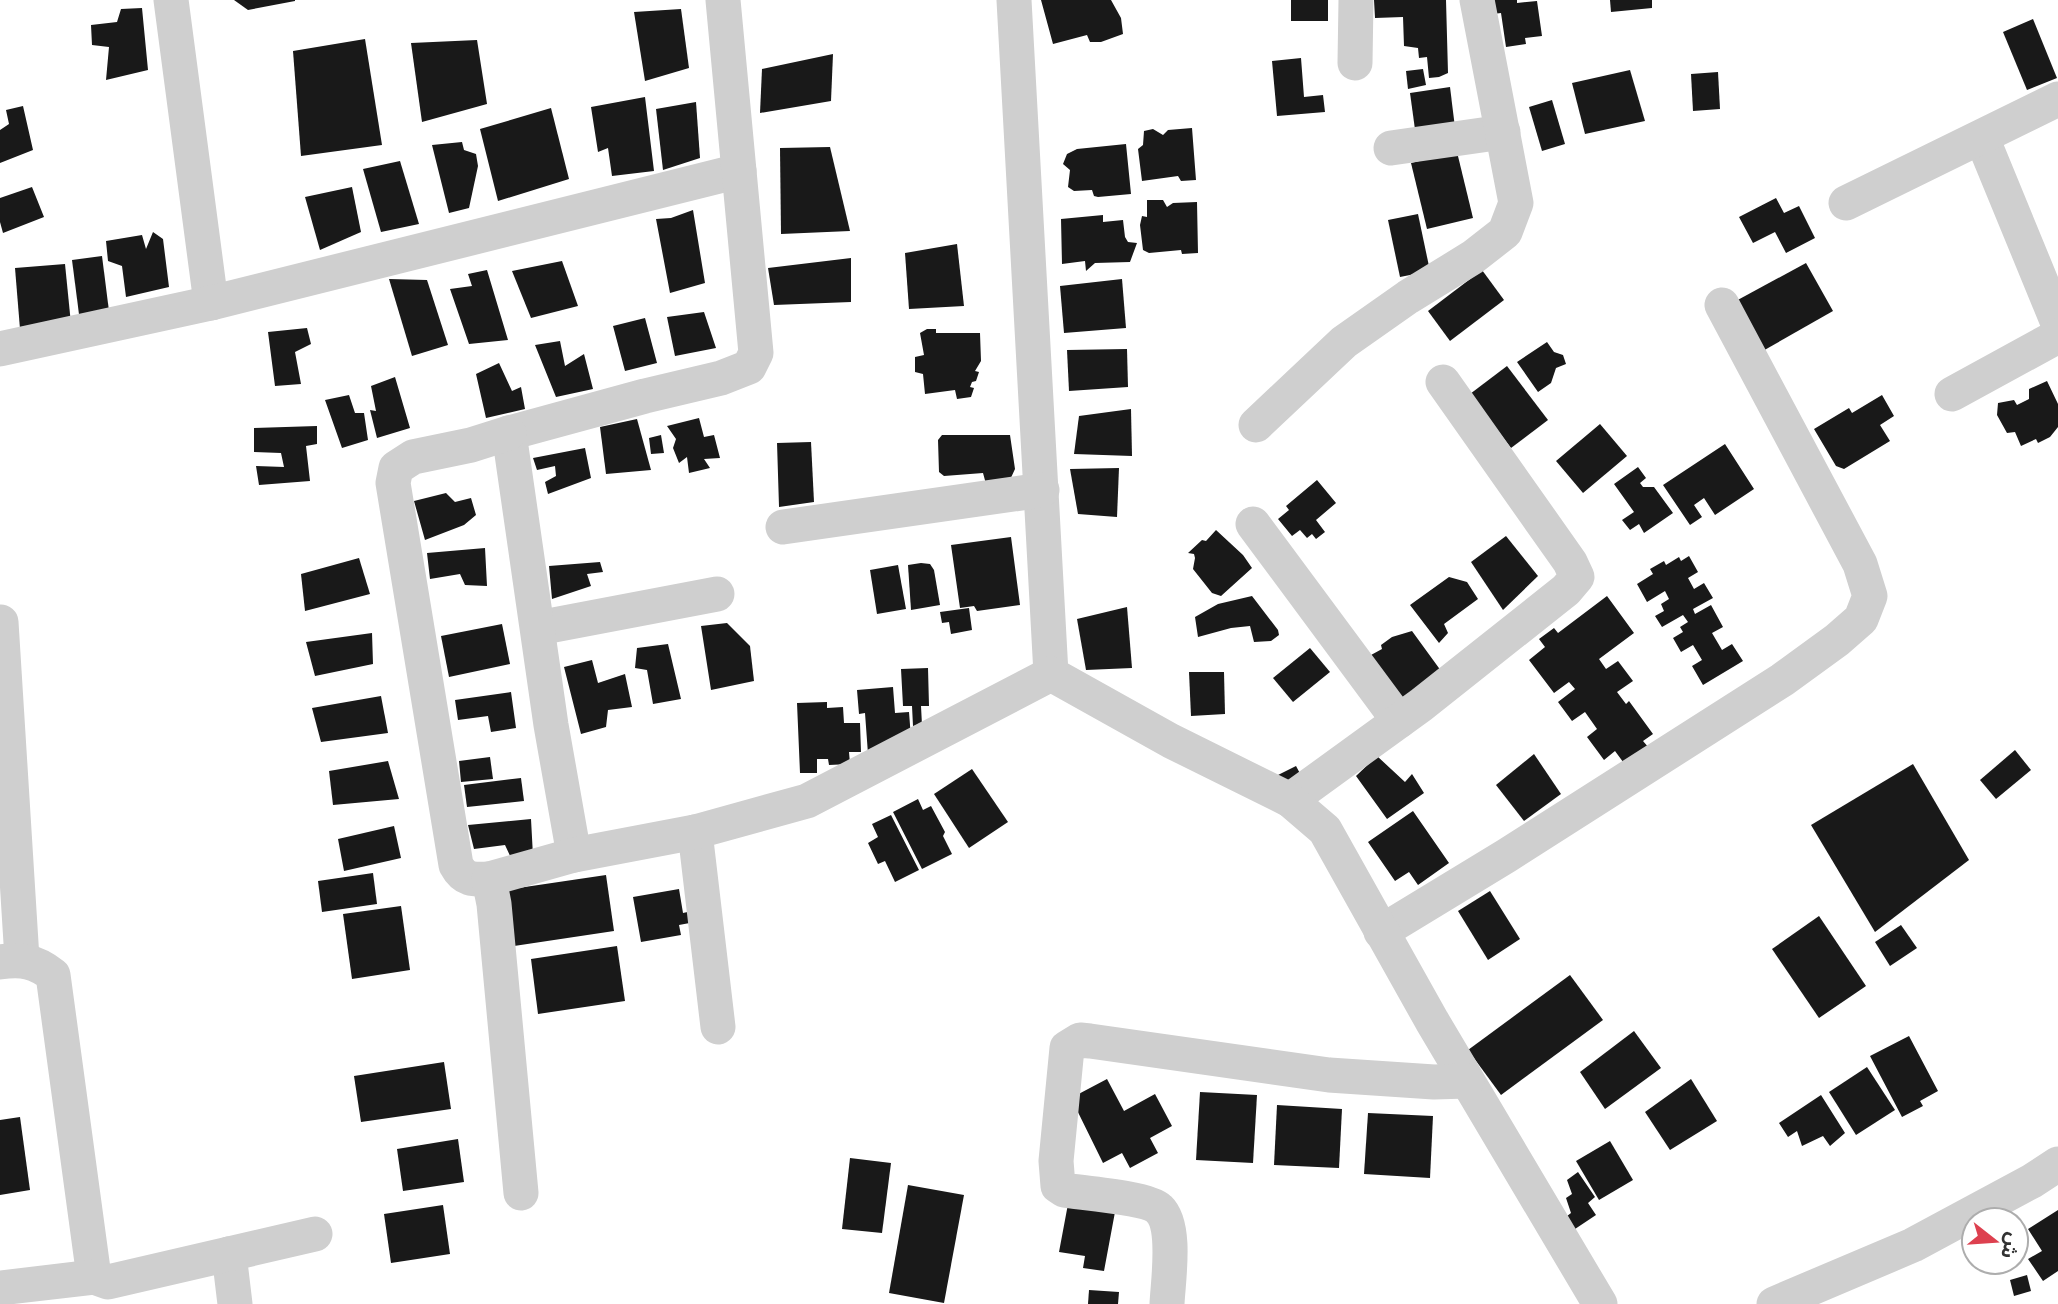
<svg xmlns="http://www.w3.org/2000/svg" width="2058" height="1304" viewBox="0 0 2058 1304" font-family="Raleway,'Noto Sans Arabic',sans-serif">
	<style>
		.building { fill: #191919 }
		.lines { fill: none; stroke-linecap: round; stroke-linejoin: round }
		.minor { stroke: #cfcfcf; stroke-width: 35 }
	</style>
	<rect width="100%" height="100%" fill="#fff"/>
	<g class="building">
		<polygon points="234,0 295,0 295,1 248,10"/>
		<polygon points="1041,0 1111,0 1121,18 1123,34 1101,42 1090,42 1087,35 1053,44"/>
		<rect x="1291" y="0" width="37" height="21"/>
		<polygon points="1374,0 1446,0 1448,73 1439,77 1429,78 1427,57 1419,58 1418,48 1404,46 1403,17 1375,18"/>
		<polygon points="1491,0 1517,0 1517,3 1537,1 1542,36 1525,38 1526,44 1506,47 1501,13 1493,14"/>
		<polygon points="1610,0 1652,0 1652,8 1611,12"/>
		<polygon points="142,8 148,70 106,80 109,47 92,45 91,25 117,22 121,9"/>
		<polygon points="681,9 689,68 645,81 634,12"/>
		<polygon points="2033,19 2057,78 2027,90 2003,32"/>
		<polygon points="365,39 382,145 301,156 293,51"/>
		<polygon points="477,40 487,104 422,122 411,43"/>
		<polygon points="833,54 831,101 760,113 762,69"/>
		<polygon points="1301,58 1304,97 1323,95 1325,112 1277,116 1272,61"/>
		<polygon points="1423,69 1426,85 1408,89 1406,71"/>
		<polygon points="1630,70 1645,121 1585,134 1572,83"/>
		<polygon points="1718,72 1720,109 1693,111 1691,74"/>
		<polygon points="1450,87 1456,136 1417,144 1410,93"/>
		<polygon points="645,97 654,171 612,176 608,148 598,152 591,107"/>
		<polygon points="1552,100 1565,144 1542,151 1529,107"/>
		<polygon points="696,102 700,158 663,170 656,109"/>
		<polygon points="23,106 33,150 0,163 0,130 9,124 6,110"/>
		<polygon points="551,108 569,179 498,201 480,129"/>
		<polygon points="1192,128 1196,180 1181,181 1178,176 1142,181 1138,149 1143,145 1144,131 1153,129 1163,135 1168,130"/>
		<polygon points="462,142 464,150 476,154 478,166 469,208 449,213 432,145"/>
		<polygon points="1126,144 1131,194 1098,197 1094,196 1092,190 1074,191 1068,187 1070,170 1063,164 1067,154 1077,149"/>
		<polygon points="830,147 850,231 781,234 780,148"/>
		<polygon points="1457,152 1473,218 1427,229 1411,163"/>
		<polygon points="400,161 419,224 381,232 363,169"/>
		<polygon points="32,187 44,217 3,233 0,222 0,198"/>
		<polygon points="352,187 361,232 320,250 305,197"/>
		<polygon points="1776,198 1784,213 1799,206 1815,238 1786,253 1775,232 1753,243 1739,217"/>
		<polygon points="1147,200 1163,200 1167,207 1173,203 1197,202 1198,253 1182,254 1181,250 1149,253 1143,250 1140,225 1142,216 1147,217"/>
		<polygon points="693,210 705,283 670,293 656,219 671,218"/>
		<polygon points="1418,214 1430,271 1400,277 1388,220"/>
		<polygon points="1103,215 1103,222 1123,220 1125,237 1128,242 1137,243 1130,262 1095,263 1086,271 1085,261 1062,264 1061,219"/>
		<polygon points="153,232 163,239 169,287 126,297 122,266 108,261 106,241 142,235 146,249"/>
		<polygon points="957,244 964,306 909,309 905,253"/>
		<polygon points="102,256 110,319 80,322 72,260"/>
		<polygon points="851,258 851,302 774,305 768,268"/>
		<polygon points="562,261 578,306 531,318 512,271"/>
		<polygon points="1806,263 1833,311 1761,352 1734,302"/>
		<polygon points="65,264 71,324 20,329 15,268"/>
		<polygon points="487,270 508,340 469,344 450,289 472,286 468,274"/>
		<polygon points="1482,270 1504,300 1450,341 1428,311"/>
		<polygon points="389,279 427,280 448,345 412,356"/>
		<polygon points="1122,279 1126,328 1064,333 1060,286"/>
		<polygon points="704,312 716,348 675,356 667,317"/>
		<polygon points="645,318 657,363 625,371 613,326"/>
		<polygon points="307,328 311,344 295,352 301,384 275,386 268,332"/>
		<polygon points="927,329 936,329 936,333 980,333 981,361 975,371 979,372 976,381 972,382 970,387 974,388 971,397 957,399 955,390 925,394 923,374 915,372 915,357 924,355 920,333"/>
		<polygon points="560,341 565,366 584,354 593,389 556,397 535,345"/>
		<polygon points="1547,342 1554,352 1563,355 1566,364 1556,368 1551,383 1538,392 1517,362"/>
		<polygon points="1127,349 1128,387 1069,391 1067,350"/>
		<polygon points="499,363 512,391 521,387 525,409 486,418 476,374"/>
		<polygon points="1507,366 1548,420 1511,448 1470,394"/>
		<polygon points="395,377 410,428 377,438 370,410 376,411 371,386"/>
		<polygon points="2047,381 2058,404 2058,427 2050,437 2038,443 2036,439 2021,446 2015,432 2007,433 1997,415 1998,403 2014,400 2017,405 2029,399 2029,389"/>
		<polygon points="349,395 355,413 364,413 368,440 342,448 325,400"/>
		<polygon points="1882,395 1894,416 1880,425 1890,441 1844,469 1836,466 1814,429 1849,408 1852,413"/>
		<polygon points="1131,409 1132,456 1074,454 1079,416"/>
		<polygon points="699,418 704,437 714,435 720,458 704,459 710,468 689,473 687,457 679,463 673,448 676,439 667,426"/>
		<polygon points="637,419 651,470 606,474 600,427"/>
		<polygon points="1600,424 1627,456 1583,493 1556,461"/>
		<polygon points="317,426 317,444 306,446 310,481 259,485 256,466 284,467 281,453 254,452 254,428"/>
		<polygon points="661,435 664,453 651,454 649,438"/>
		<polygon points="942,435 1010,435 1015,469 1009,482 986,484 983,473 944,476 939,472 938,440"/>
		<polygon points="811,442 814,502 779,507 777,443"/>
		<polygon points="1725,444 1754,489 1715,515 1704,498 1694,505 1702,517 1690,525 1663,485"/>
		<polygon points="585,448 591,478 548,494 545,482 556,476 555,466 537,470 533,458"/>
		<polygon points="1638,467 1646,478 1640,483 1643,487 1654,487 1673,513 1644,533 1639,524 1630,530 1622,520 1634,512 1614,484"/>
		<polygon points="1119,468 1117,517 1078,514 1070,469"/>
		<polygon points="1317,480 1336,503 1316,520 1325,532 1316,539 1312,534 1307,538 1300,530 1292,536 1278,519 1289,510 1286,506"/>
		<polygon points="446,493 455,502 471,498 476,515 464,525 425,540 414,501"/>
		<polygon points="1216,530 1243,555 1252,568 1221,596 1212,593 1193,569 1195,558 1194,554 1188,553 1202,540 1206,541"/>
		<polygon points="1506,536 1538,576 1503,610 1471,562"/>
		<polygon points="1011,537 1020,605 977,611 974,606 960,608 951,545"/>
		<polygon points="485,548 487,586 465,585 460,574 430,579 427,553"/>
		<polygon points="1689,556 1698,572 1688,578 1694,589 1704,583 1713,598 1693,609 1695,614 1711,605 1723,627 1712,633 1722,650 1732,644 1743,661 1703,685 1692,666 1702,660 1693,645 1681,652 1673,638 1683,632 1680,627 1688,622 1683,615 1662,627 1655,616 1664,611 1661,604 1669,599 1665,591 1647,602 1637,584 1653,574 1650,569 1664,561 1666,565 1679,557 1681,561"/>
		<polygon points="359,558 370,594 305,611 301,574"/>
		<polygon points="600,562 603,572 587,574 591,586 552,599 549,566"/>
		<polygon points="921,563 930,564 934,570 940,605 911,610 908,565"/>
		<polygon points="898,565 906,609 877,614 870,570"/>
		<polygon points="1449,577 1467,582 1478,599 1444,624 1448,633 1439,643 1410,605"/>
		<polygon points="1252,596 1278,630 1279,635 1271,641 1254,642 1250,626 1231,628 1198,637 1195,617 1218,604"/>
		<polygon points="1607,596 1634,633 1599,659 1606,669 1618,661 1633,681 1617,692 1626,704 1629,701 1653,734 1643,741 1649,748 1626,766 1615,751 1604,760 1587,737 1597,729 1585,712 1572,721 1558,702 1575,689 1569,682 1554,693 1529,660 1545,647 1539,639 1554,628 1558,633"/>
		<polygon points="1127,607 1132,668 1086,670 1077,619"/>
		<polygon points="969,608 972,630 951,634 949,622 942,623 940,612"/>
		<polygon points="727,623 750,646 754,681 711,690 701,626"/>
		<polygon points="502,624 510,664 449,677 441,636"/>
		<polygon points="1412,631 1444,675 1398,710 1360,661 1382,649 1381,645 1392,637"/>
		<polygon points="372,633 373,664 315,676 306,642"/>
		<polygon points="668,644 681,699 653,704 647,670 635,668 637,648"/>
		<polygon points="1310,648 1330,672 1293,702 1273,678"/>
		<polygon points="592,660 598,683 625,674 632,707 608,710 606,727 581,734 564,667"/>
		<polygon points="928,668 929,706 921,706 922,725 913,726 912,706 903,706 901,669"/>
		<polygon points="1189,672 1224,672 1225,714 1191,716"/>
		<polygon points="893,687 895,713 909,712 911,738 868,754 865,713 859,714 857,690"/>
		<polygon points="511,692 516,728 491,732 488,716 458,720 455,700"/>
		<polygon points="381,696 388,733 321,742 312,708"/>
		<polygon points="827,702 827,708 843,707 844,723 860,723 861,752 849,752 850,764 829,765 828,759 817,759 817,773 800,773 797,703"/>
		<polygon points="2015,750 2031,770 1996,799 1980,780"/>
		<polygon points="1534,754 1561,794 1524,821 1496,785"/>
		<polygon points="1377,756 1405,782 1412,774 1424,793 1387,819 1356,776"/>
		<polygon points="490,757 493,779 461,782 459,761"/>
		<polygon points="388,761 399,799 333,805 329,771"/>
		<polygon points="1913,764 1969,860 1875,932 1811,825"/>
		<polygon points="1296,766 1304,781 1286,790 1278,775"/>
		<polygon points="972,769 1008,822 969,848 934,794"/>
		<polygon points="521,778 524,801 467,807 464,785"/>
		<polygon points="918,799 923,810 931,806 945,832 943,836 952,854 922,869 893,812"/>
		<polygon points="1413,811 1449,863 1418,885 1409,872 1395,881 1368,842"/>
		<polygon points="891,815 919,870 895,882 885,861 878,864 868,843 878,837 872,824"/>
		<polygon points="531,819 533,856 512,860 505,845 474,849 468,825"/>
		<polygon points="394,826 401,858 344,871 338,839"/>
		<polygon points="373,873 377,904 322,912 318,881"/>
		<polygon points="606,875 614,931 514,946 505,890"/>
		<polygon points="679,889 683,913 692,911 695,922 679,925 681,935 641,942 633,897"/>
		<polygon points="1490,891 1520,939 1488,960 1458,911"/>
		<polygon points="401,906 410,970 352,979 343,914"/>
		<polygon points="1819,916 1866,986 1819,1018 1772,949"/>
		<polygon points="1901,925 1917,948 1890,966 1875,942"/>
		<polygon points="617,946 625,1001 538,1014 531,959"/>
		<polygon points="1570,975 1603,1020 1501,1095 1468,1050"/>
		<polygon points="1634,1031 1661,1068 1605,1109 1580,1072"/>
		<polygon points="1909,1036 1938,1091 1920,1101 1923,1106 1902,1117 1870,1056"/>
		<polygon points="444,1062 451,1109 361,1122 354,1076"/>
		<polygon points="1867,1067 1895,1110 1856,1135 1829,1092"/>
		<polygon points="1107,1079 1124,1111 1155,1094 1172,1126 1150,1138 1158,1153 1130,1168 1122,1153 1103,1163 1071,1098"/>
		<polygon points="1691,1079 1717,1121 1670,1150 1645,1112"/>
		<polygon points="1200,1092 1257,1095 1253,1163 1196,1160"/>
		<polygon points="1821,1095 1845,1133 1830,1146 1823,1136 1802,1146 1797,1131 1788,1137 1779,1123"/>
		<polygon points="1277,1105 1342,1109 1339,1168 1274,1165"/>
		<polygon points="1368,1113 1433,1116 1430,1178 1364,1174"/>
		<polygon points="20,1117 30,1190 0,1195 0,1120"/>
		<polygon points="458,1139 464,1182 403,1191 397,1149"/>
		<polygon points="1610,1141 1633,1180 1599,1200 1576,1161"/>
		<polygon points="850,1158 891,1163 882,1233 842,1229"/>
		<polygon points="1578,1172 1595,1197 1588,1203 1596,1215 1566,1235 1558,1223 1571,1213 1566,1198 1572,1194 1567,1180"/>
		<polygon points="908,1185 964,1195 944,1303 889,1293"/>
		<polygon points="1068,1204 1115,1212 1104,1271 1083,1268 1085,1256 1059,1252"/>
		<polygon points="443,1205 450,1254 391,1263 384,1214"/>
		<polygon points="2058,1210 2058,1271 2043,1281 2028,1259 2042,1251 2028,1229"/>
		<polygon points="2027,1275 2031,1291 2014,1296 2010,1280"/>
		<polygon points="1089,1290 1119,1292 1118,1304 1088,1304"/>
	</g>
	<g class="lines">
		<g class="minor">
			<polyline points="171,0 211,303"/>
			<polyline points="1014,0 1051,674"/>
			<polyline points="1355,63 1356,0"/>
			<polyline points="1982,138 2058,323"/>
			<polyline points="1391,148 1503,132"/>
			<polyline points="1846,203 2058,99"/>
			<polyline points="0,349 211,303 739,171"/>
			<polyline points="1952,394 2058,336"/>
			<polyline points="1256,425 1344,342 1408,297 1473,257 1505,232 1516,203 1477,0"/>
			<polyline points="1253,524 1399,721"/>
			<polyline points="783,527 1042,490"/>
			<polyline points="1,622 22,959"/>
			<polyline points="538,628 717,594"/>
			<polyline points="1290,800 1421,705 1566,590 1577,577 1570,562 1443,382"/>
			<polyline points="695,832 718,1027"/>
			<polyline points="574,855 551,725 509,433 645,396 721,378 749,367 756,353 723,0"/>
			<path d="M489,879C473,880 464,880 456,865L393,483L396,468L413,457L471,445L509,433"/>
			<polyline points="1381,932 1506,856 1782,680 1837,640 1861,619 1870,596 1860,564 1722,305"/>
			<path d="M0,962C22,959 35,961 53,975L94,1277"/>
			<polyline points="521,1193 494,904 489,879 574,855 695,832 807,801 1051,674 1171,741 1290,800 1325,830 1432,1021 1600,1304"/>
			<polyline points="229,1254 235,1304"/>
			<polyline points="0,1288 94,1277 108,1282 315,1234"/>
			<path d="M1167,1304C1168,1281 1177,1226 1159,1209C1148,1198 1082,1193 1064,1190L1058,1186L1056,1161L1067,1048L1080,1040L1090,1041L1329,1075L1434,1082L1467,1081"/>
			<polyline points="1774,1304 1913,1245 2032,1181 2058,1164"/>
		</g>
	</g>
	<g transform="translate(1995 1241) rotate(107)"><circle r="33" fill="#ffffff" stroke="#adadad" stroke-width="2"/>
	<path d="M0-5L12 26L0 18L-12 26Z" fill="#dd404f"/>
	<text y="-10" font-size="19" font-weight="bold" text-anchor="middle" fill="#323232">ش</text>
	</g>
</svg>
